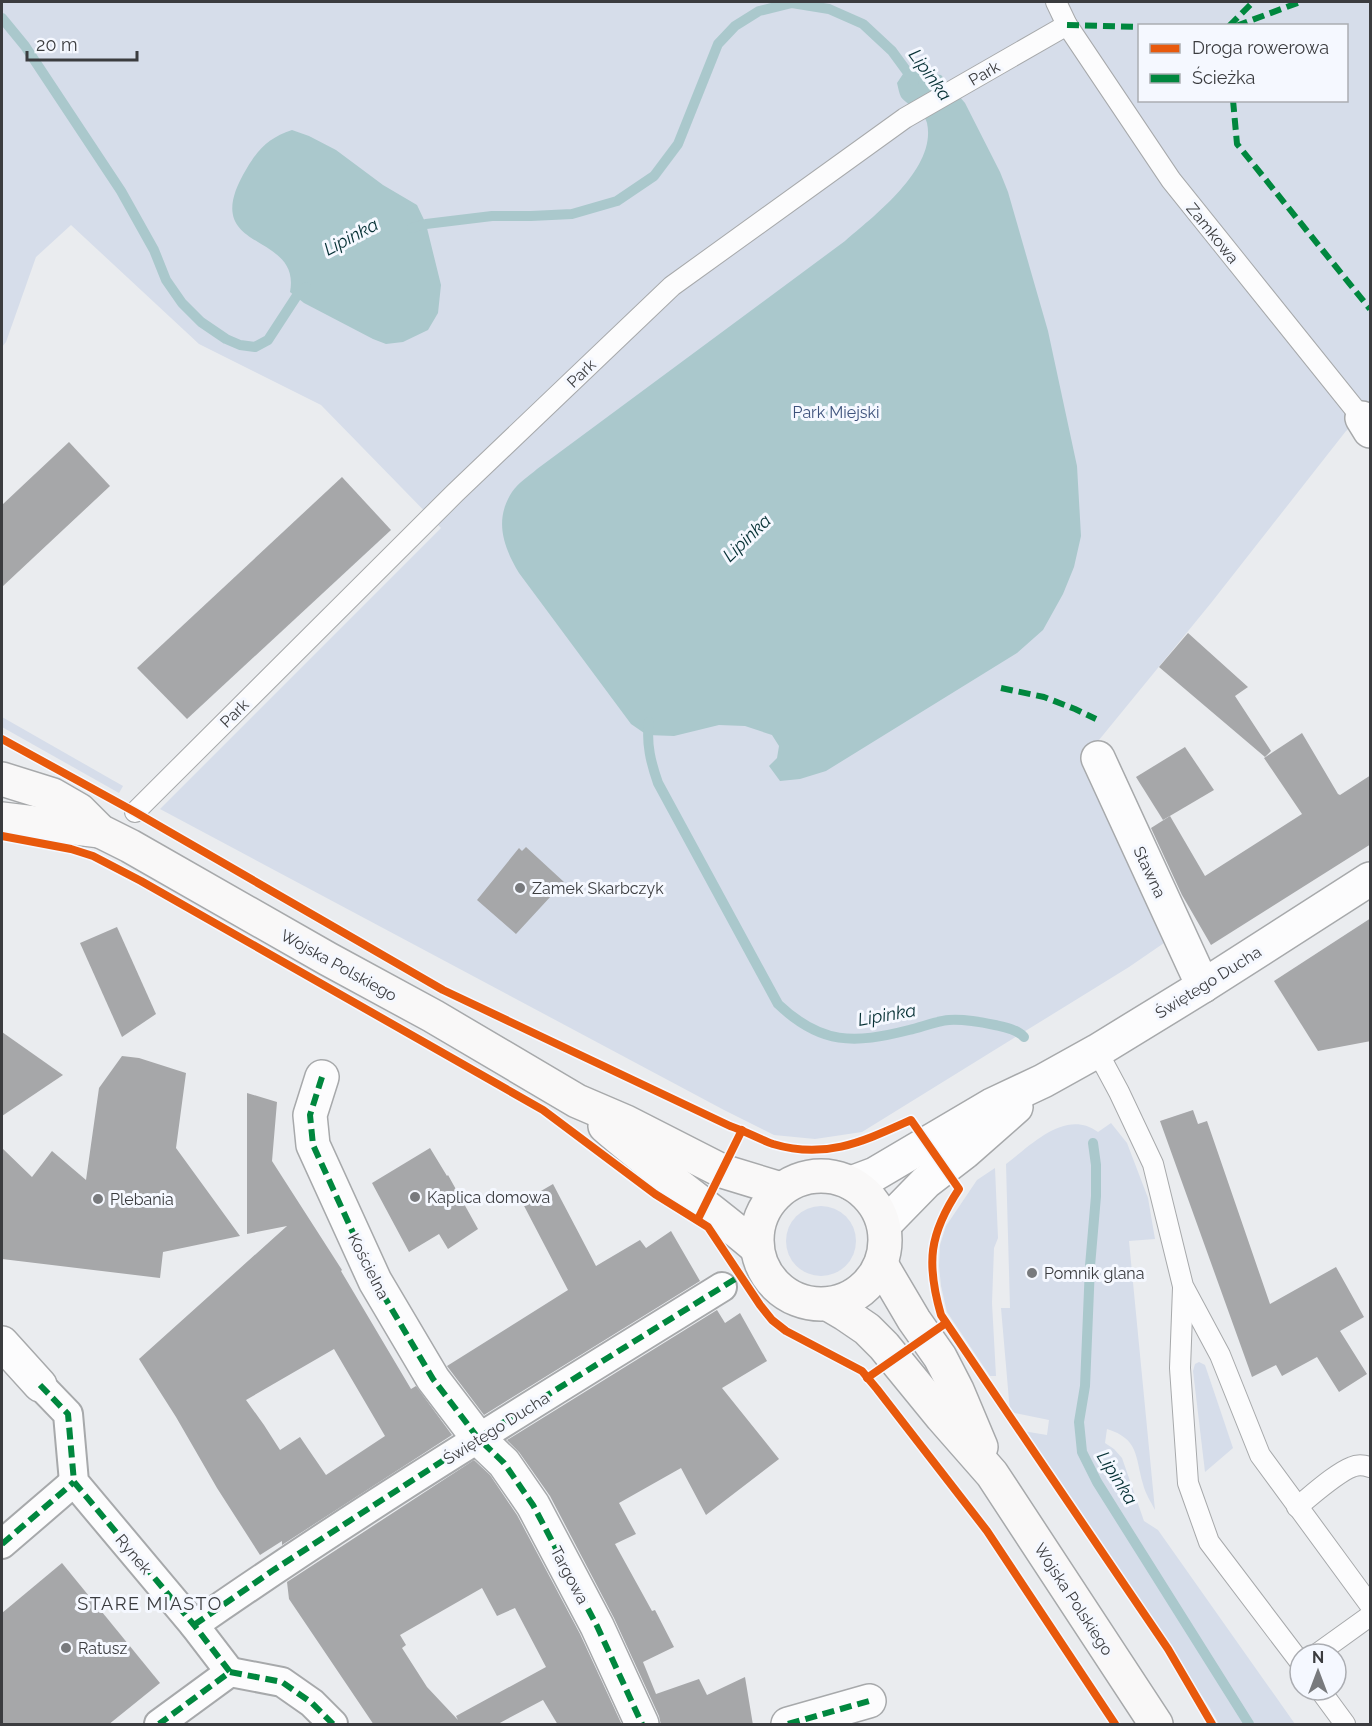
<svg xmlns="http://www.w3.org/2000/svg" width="1372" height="1726" viewBox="0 0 1372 1726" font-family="Raleway,sans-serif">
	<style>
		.green { fill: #d6ddea; fill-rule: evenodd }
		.water { fill: #aac8cc }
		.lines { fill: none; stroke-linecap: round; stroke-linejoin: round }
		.stream { stroke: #aac8cc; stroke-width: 10 }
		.building { fill: #a6a7a9; fill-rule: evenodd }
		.service-casing { stroke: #a7a9ab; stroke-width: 22 }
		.pedestrian-casing { stroke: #a7a9ab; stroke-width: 32 }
		.minor-casing { stroke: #a7a9ab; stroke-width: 36 }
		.tertiary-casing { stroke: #a7a9ab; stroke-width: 36 }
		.secondary-casing { stroke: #a7a9ab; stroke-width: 36 }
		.service { stroke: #fcfcfd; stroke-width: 20 }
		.pedestrian { stroke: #fcfcfd; stroke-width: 28 }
		.minor { stroke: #fcfcfd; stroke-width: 33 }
		.tertiary { stroke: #fcfcfd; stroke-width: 33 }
		.secondary { stroke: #f9f8f8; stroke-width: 33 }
		.quiet { stroke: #00873e; stroke-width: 6; stroke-dasharray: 12 6; stroke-linecap: butt }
		.cycleway-casing { stroke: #f5f8ff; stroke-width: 11 }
		.cycleway { stroke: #e8590c; stroke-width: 8 }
		.poi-dot { fill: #787a7d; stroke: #f5f8ff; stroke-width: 2 }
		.labels { text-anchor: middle; stroke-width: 6; stroke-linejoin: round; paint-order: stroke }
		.street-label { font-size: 16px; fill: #3b3c3f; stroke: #f5f8ff }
		.park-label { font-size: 16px; fill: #3e527c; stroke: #f5f8ff }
		.poi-label { font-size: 16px; fill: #3b3c3f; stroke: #f5f8ff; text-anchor: start }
		.water-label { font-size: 18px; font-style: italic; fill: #053034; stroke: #f5f8ff }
		.neighbourhood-label { font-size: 18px; letter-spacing: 1.5px; fill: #3b3c3f; stroke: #f5f8ff }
	</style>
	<rect width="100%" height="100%" fill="#eaecef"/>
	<g class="green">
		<path d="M2,2H1370V411L1346,431L1211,603L1081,762L1164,943L1129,967L862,1132L815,1139L774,1135L724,1110L160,809L441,528L321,405L199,344L71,225L36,257L6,342L2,347ZM1140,26H1346V100H1140Z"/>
		<polygon points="2,717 123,786 119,793 2,727"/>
		<path d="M1111,1123L1127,1143L1148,1198L1155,1239L1129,1241L1155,1510C1151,1502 1145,1493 1143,1484C1135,1456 1139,1439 1107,1429L1105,1443L1114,1449L1122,1458L1144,1521L1158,1530L1295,1724H1219L1210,1708L1140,1602L1023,1431L1047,1435L1049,1420L1010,1412L1001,1308H1010L1006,1164C1031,1145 1066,1108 1098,1132Z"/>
		<polygon points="995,1168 998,1238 994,1248 992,1303 996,1376 990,1376 947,1312 941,1286 939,1266 940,1245 946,1226 977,1180"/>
		<circle cx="821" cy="1241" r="35"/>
		<polygon points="1199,1362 1205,1365 1233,1448 1205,1472 1193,1371 1195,1364"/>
	</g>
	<g class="water">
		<path d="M905,71L922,72L941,75L965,103L1000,172L1008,192L1048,331L1077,466L1081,536L1074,567L1063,594L1043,630L1017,653L826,771L800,779L780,781L769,766L777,758L779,746L772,735L745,726L719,725L674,736L647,735L631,724L519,573C503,546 494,520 512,492C518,483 529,476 537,469L845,241C875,215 937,168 927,123C924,111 908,106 901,97C899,93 898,87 897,83Z"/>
		<path d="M292,130L309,136L336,150L383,185L417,205L426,224L441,285L438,313L428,330L403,342L386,344L373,339L304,303L290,292C302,229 194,255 247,168C258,149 270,137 292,130Z"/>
	</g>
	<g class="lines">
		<g class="stream">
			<polyline points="2,18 25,46 121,191 154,250 166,280 182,303 201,322 226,339 240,345 255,347 268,340 296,297 306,287"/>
			<polyline points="412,228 426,224 492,216 531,216 572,214 617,201 654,176 678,144 718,44 735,26 759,11 792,3 829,9 863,24 892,51 914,81"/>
			<path d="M649,722C646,744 651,763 658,783L778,1004C821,1045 854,1044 909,1030C922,1027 936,1021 949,1020C965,1019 980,1022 995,1025C1004,1027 1017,1029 1024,1037"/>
			<polyline points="1093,1143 1096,1165 1096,1196 1090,1266 1085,1386 1079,1422 1082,1452 1097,1482 1249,1724"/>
		</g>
	</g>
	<g class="building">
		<polygon points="69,442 110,486 2,587 2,505"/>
		<polygon points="342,477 391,530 187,719 137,668"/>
		<polygon points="1188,633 1248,687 1235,696 1271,751 1265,757 1159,667"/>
		<polygon points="1302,733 1338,794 1340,795 1371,775 1371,844 1211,945 1182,895 1151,828 1170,816 1205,876 1302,814 1264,758"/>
		<polygon points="1185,747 1214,790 1163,820 1136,777"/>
		<polygon points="526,847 564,882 516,934 477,900 519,848 522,851"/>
		<polygon points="1371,918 1371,1041 1318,1051 1274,981"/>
		<polygon points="117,927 156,1014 122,1037 80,943"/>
		<polygon points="2,1032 63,1075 2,1116"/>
		<polygon points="122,1056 139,1058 186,1073 176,1148 240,1236 163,1252 160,1278 2,1259 2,1148 32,1177 52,1151 86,1180 99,1088"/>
		<path d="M247,1093L277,1102L272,1161L342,1270L341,1271L411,1389L416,1386L452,1435L282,1545V1541L260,1555L217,1488L176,1417L139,1359L287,1226L247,1234ZM334,1349L385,1436L326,1475L300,1437L280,1450L264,1425L246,1400Z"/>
		<polygon points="1193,1110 1198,1124 1207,1121 1270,1304 1336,1267 1364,1317 1340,1331 1367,1374 1339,1392 1317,1357 1282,1376 1276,1365 1252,1377 1160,1121"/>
		<polygon points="430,1148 447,1176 448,1175 478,1229 448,1249 439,1234 409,1252 372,1183"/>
		<polygon points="553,1184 596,1266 640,1240 646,1248 671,1231 700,1281 484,1415 447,1366 568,1290 522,1202"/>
		<polygon points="717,1310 725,1323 740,1313 767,1361 722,1388 779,1459 706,1515 681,1468 619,1503 636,1534 615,1544 652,1611 655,1610 674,1647 643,1662 656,1694 699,1679 707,1695 745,1677 753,1725 661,1725 659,1716 614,1618 550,1496 519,1452 507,1440"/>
		<path d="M474,1460L490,1475L517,1515L580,1634L622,1725H558L543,1700L496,1725H374L289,1599L287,1582ZM482,1588L497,1616L515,1608L546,1667L456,1716L458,1720L427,1687L402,1648L406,1645L400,1635Z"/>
		<polygon points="62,1563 160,1683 108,1725 2,1725 2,1613"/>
	</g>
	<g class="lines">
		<defs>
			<g id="service">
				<polyline points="1056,2 1067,25 1171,180 1362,418"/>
				<polyline points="135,812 455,493 672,286 905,118 1067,25"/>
				<polyline points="1097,1051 1119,1092 1153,1164 1183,1286 1220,1355 1260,1455 1370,1605"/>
				<polyline points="1183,1288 1180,1368 1188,1483 1209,1542 1300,1662"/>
				<path d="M1297,1507C1311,1496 1336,1473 1352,1467C1358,1464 1364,1465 1370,1467"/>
				<polyline points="1317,1654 1370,1616"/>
				<polyline points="1320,1690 1345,1724"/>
			</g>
			<g id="pedestrian">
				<polyline points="40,1385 68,1414 74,1482 194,1625 230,1672 159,1724"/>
				<polyline points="2,1544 74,1482"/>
				<path d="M194,1625C366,1505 545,1397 722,1287"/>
				<polyline points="230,1672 282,1682 312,1703 333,1724"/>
			</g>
			<g id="minor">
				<polyline points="1362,418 1370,431"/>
				<polyline points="1098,758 1203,986"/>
				<polyline points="322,1077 310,1115 313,1145 375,1281 433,1379 478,1438 504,1463 533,1505 597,1626 642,1724"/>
				<polyline points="2,1343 40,1385"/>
				<polyline points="788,1724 869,1701"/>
			</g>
			<g id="tertiary">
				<polyline points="851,1183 875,1174 992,1105 1043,1081 1097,1051 1203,986 1370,879"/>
				<polyline points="884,1225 926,1182 965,1152 1016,1107"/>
			</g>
			<g id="secondary">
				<polyline points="2,779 53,795 79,810 100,831 130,846 328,959 433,1016 577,1101 626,1122 722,1171 781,1189"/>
				<polyline points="2,819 100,831"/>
				<path d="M605,1126C654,1169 708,1206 757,1248"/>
				<circle cx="821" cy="1240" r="64"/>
				<polyline points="881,1264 914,1320 940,1357 957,1390 981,1447"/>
				<polyline points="828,1304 845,1314 867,1329 884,1346 942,1417 992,1474 1156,1724"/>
			</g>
		</defs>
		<use href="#service" class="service-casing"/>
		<use href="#pedestrian" class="pedestrian-casing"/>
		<use href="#minor" class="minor-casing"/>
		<use href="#tertiary" class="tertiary-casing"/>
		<use href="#secondary" class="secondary-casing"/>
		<use href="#service" class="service"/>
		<use href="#pedestrian" class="pedestrian"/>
		<use href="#minor" class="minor"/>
		<use href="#tertiary" class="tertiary"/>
		<use href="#secondary" class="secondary"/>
		<g class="quiet">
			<polyline points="1067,25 1140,27"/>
			<polyline points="1229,26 1253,2"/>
			<polyline points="1236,26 1300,2"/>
			<polyline points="1233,100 1237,144 1370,309"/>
			<polyline points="1001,688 1044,697 1075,709 1096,719"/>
			<polyline points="322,1077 310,1115 313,1145 375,1281 433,1379 478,1438 504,1463 533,1505 597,1626 642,1724"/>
			<polyline points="40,1385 68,1414 74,1482 194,1625 230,1672 159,1724"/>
			<polyline points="2,1544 74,1482"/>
			<polyline points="194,1625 272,1571 478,1438 740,1276"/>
			<polyline points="230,1672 282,1682 312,1703 333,1724"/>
			<polyline points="788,1724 869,1701"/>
		</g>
		<defs>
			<g id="cycleway">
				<path d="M2,739L135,812L443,990L730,1126C745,1131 759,1139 773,1144C826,1160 864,1141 911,1120L959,1189C929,1234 926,1263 941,1315L1168,1649L1212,1724"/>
				<polyline points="2,836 71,849 93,856 141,881 543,1110 655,1194 708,1227 760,1305 772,1320 786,1331 862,1371 877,1389 987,1531 1115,1724"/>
				<polyline points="698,1219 742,1130"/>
				<polyline points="867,1378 946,1323"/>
			</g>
		</defs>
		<use href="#cycleway" class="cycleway-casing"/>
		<use href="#cycleway" class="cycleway"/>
	</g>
	<g class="poi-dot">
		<circle cx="520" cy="888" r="6"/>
		<circle cx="415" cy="1197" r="6"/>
		<circle cx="98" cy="1199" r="6"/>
		<circle cx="1032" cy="1273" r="6"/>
		<circle cx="66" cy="1648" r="6"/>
	</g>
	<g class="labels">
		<g class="street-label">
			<text transform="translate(984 73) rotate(-30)" y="6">Park</text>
			<text transform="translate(1213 233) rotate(51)" y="6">Zamkowa</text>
			<text transform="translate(581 373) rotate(-44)" y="6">Park</text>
			<text transform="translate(234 713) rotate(-45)" y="6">Park</text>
			<text transform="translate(1150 872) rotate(65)" y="6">Stawna</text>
			<text transform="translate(339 965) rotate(29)" y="6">Wojska Polskiego</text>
			<text transform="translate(1208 982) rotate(-32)" y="6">Świętego Ducha</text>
			<text transform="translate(369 1266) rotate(63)" y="6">Kościelna</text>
			<text transform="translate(496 1428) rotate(-32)" y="6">Świętego Ducha</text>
			<text transform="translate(134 1554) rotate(50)" y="6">Rynek</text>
			<text transform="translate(570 1575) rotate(62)" y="6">Targowa</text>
			<text transform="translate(1074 1599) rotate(57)" y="6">Wojska Polskiego</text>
		</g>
		<g class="park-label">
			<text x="836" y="418">Park Miejski</text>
		</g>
		<g class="poi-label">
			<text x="532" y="894">Zamek Skarbczyk</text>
			<text x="427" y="1203">Kaplica domowa</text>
			<text x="110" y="1205">Plebania</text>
			<text x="1044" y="1279">Pomnik glana</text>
			<text x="78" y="1654">Ratusz</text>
		</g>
		<g class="water-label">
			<text transform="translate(930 75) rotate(54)" y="6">Lipinka</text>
			<text transform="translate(351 237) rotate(-28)" y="6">Lipinka</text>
			<text transform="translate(747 538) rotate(-44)" y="6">Lipinka</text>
			<text transform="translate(887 1015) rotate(-10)" y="6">Lipinka</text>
			<text transform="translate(1117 1478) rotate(58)" y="6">Lipinka</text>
		</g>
		<g class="neighbourhood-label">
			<text x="150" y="1610">STARE MIASTO</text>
		</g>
	</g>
	<rect width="1372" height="1726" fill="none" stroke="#3b3c3f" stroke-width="6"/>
	<rect x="1138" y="24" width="210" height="78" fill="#f5f8ff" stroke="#abadb2" stroke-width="1.5"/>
	<rect x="1150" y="44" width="30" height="9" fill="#e8590c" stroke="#abadb2" stroke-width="1.5"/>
	<text x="1192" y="54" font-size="18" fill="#3b3c3f">Droga rowerowa</text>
	<rect x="1150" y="74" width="30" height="9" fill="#00873e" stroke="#abadb2" stroke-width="1.5"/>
	<text x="1192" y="84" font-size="18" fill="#3b3c3f">Ścieżka</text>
	<g transform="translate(1318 1672)"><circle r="28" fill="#f5f8ff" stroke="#abadb2" stroke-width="1.5"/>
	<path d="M0-4.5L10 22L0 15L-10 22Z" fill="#787a7d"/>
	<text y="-9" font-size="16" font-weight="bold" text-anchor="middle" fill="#3b3c3f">N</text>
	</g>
	<path d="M27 51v9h110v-9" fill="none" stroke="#3b3c3f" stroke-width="3"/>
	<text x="36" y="51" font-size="18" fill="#3b3c3f" stroke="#f5f8ff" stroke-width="4.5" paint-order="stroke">20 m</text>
</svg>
